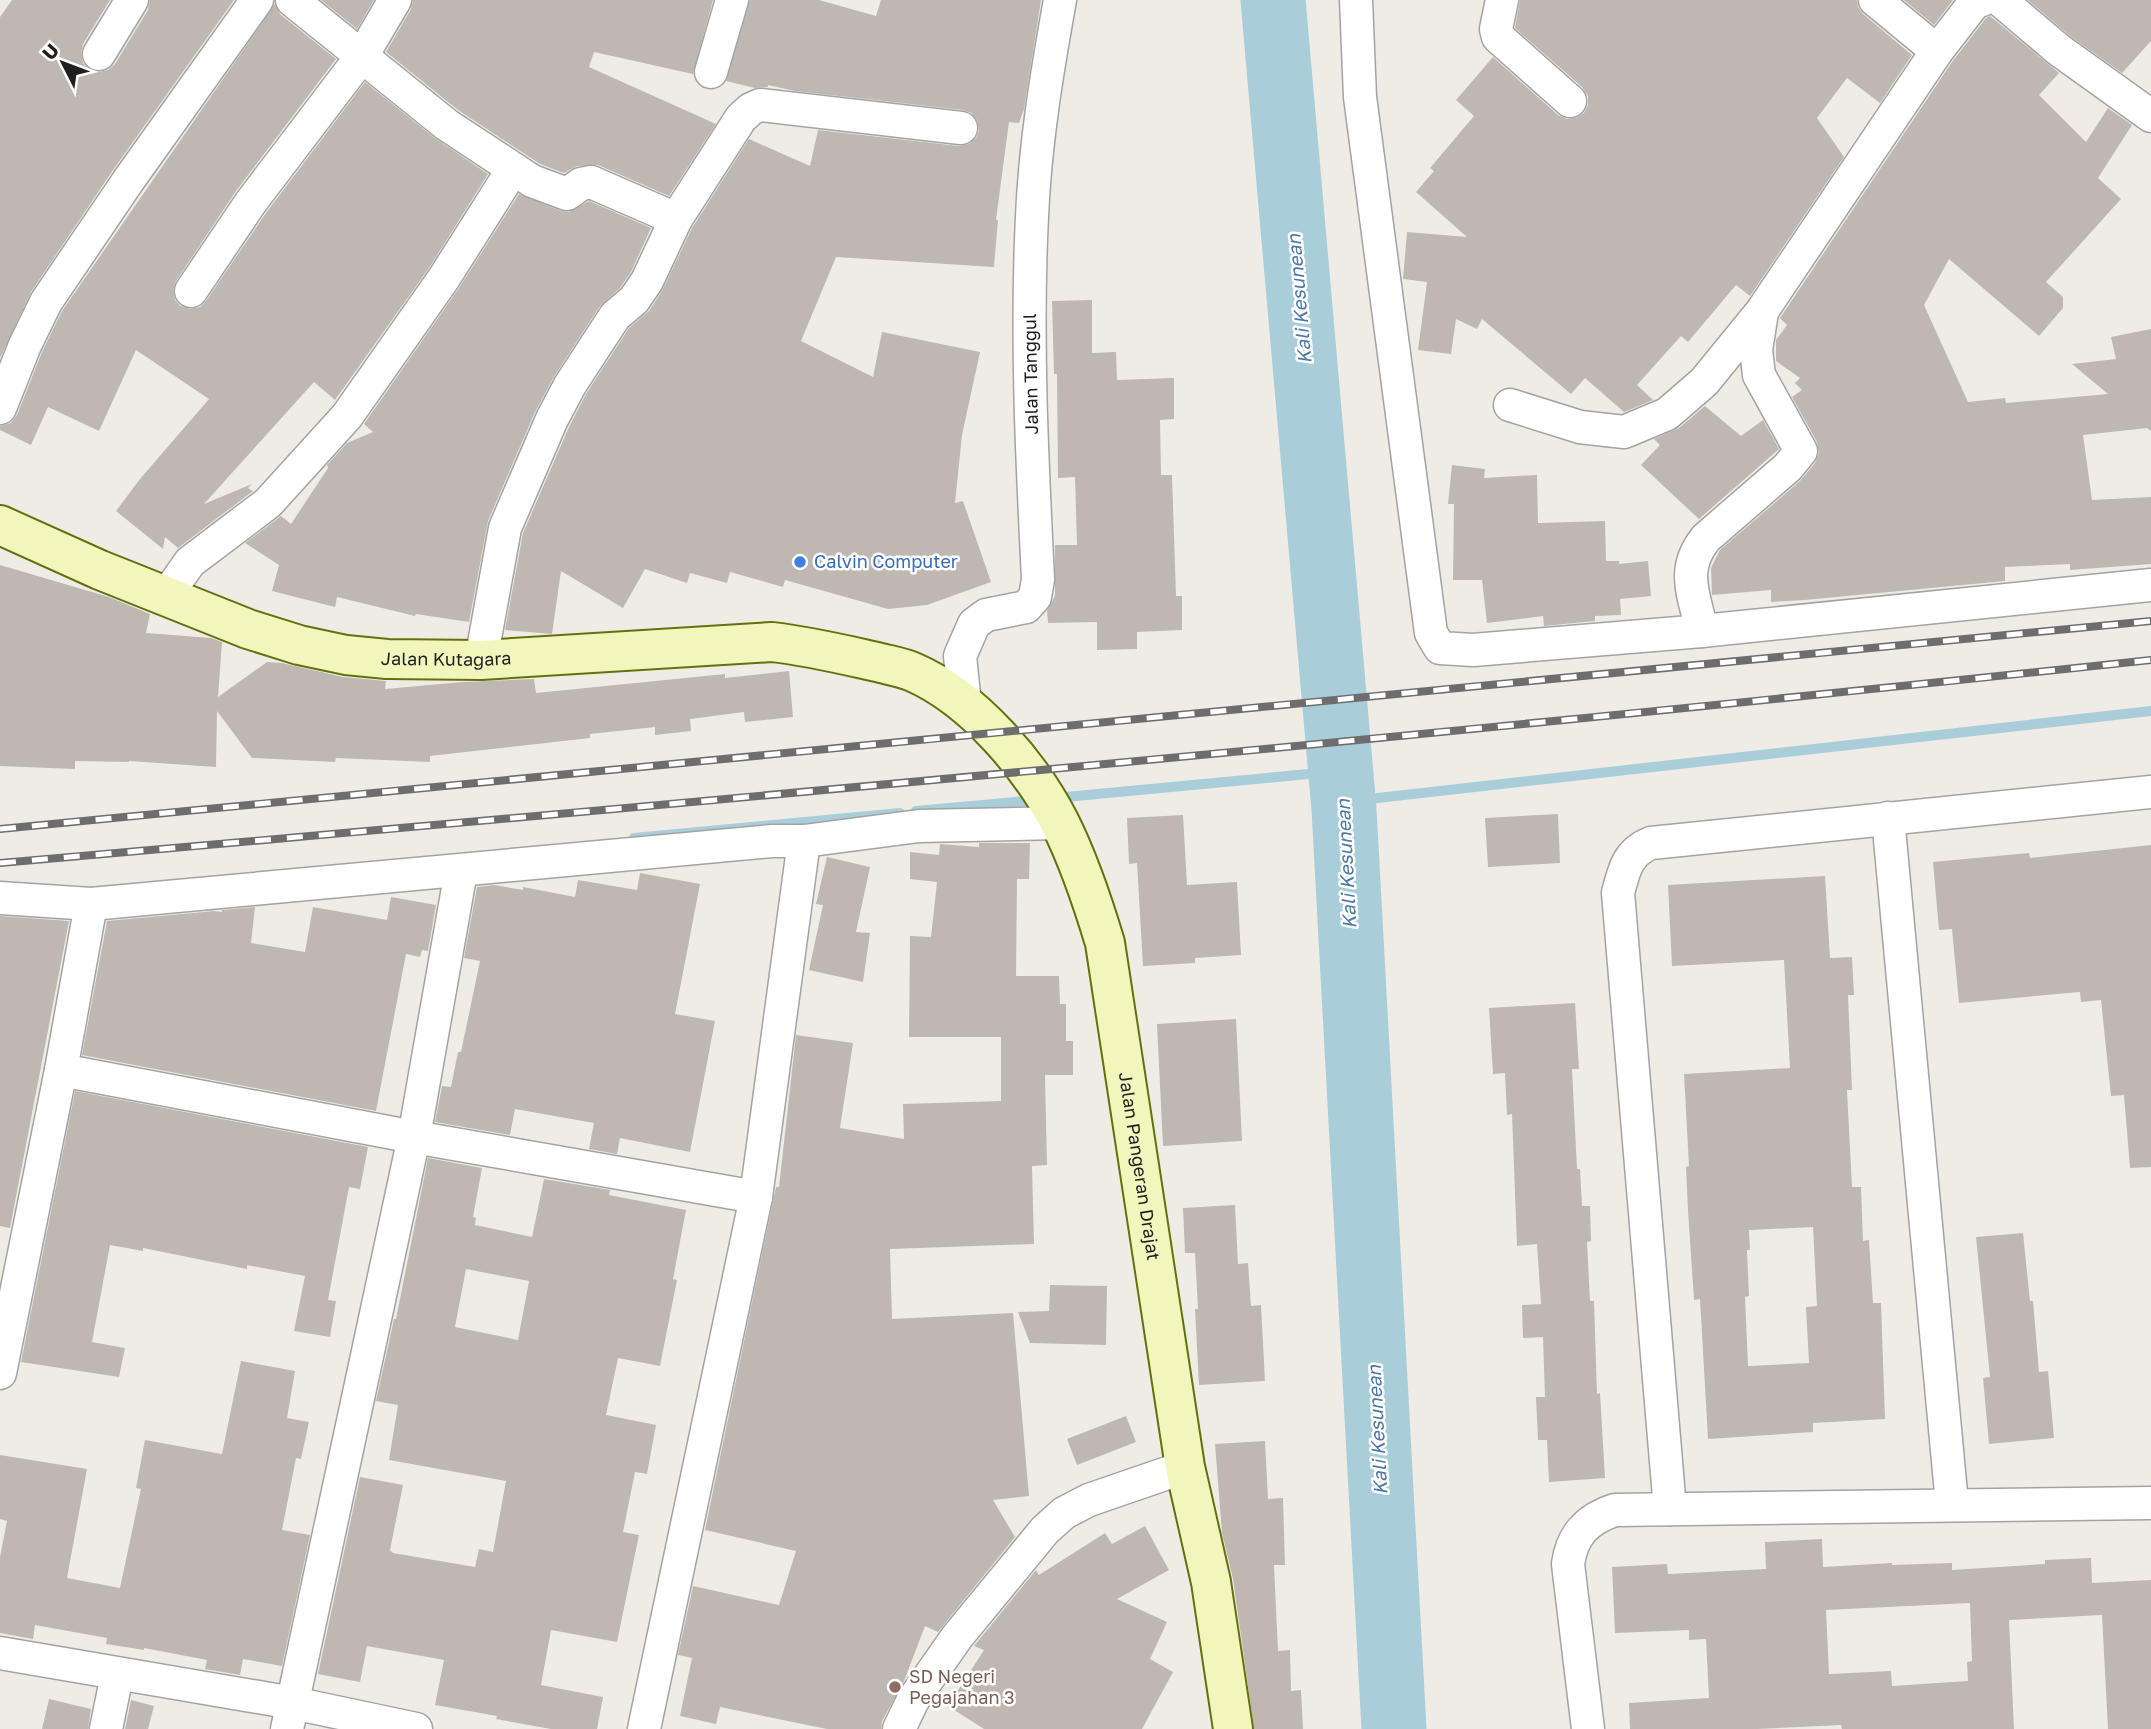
<svg xmlns="http://www.w3.org/2000/svg" width="2151" height="1729" viewBox="0 0 2151 1729" font-family="'Golos Text',sans-serif">
	<style>
		.lines { fill: none; stroke-linecap: round; stroke-linejoin: round }
		.stream { stroke: #a9ceda; stroke-width: 10 }
		.river { stroke: #a9ceda; stroke-width: 65 }
		.building { fill: #bfb8b2; fill-rule: evenodd }
		.street-casing { stroke: #a3a3a3; stroke-width: 35 }
		.secondary-casing { stroke: #64700c; stroke-width: 42 }
		.street { stroke: #fff; stroke-width: 32 }
		.secondary { stroke: #f2f6bd; stroke-width: 38 }
		.rail-casing { stroke: #6d6d6d; stroke-width: 8 }
		.rail { stroke: #fff; stroke-width: 5; stroke-dasharray: 16; stroke-linecap: butt }
		.shop-dot { fill: #3f7fe0; stroke: #fff; stroke-width: 2.5 }
		.education-dot { fill: #8d6e63; stroke: #fff; stroke-width: 2.5 }
		.labels { text-anchor: middle; stroke-width: 5; stroke-linejoin: round; paint-order: stroke }
		.street-label { font-size: 18px; fill: #1f1f1f; stroke: #fff }
		.shop-label { font-size: 18px; fill: #366cbe; stroke: #fff; text-anchor: start }
		.education-label { font-size: 18px; fill: #785e54; stroke: #fff; text-anchor: start }
		.water-label { font-size: 19px; font-style: italic; fill: #4e77a1; stroke: #fff }
	</style>
	<rect width="100%" height="100%" fill="#efece6"/>
	<g class="lines">
		<g class="stream">
			<polyline points="1055,798 1340,771"/>
			<polyline points="1342,802 2151,711"/>
			<polyline points="916,811 1036,800"/>
			<polyline points="634,838 900,813"/>
		</g>
		<polyline class="river" points="1273,0 1344,809 1394,1729"/>
	</g>
	<g class="building">
		<polygon points="12,0 110,0 83,44 81,53 83,63 90,70 99,72 108,70 115,64 148,10 150,0 234,0 113,170 31,292 0,358 0,17"/>
		<polygon points="321,0 374,0 357,29"/>
		<polygon points="413,0 713,0 693,74 594,52 589,67 716,124 669,196 598,165 577,166 564,173 540,164 458,110 386,52 411,9"/>
		<polygon points="750,0 819,0 876,16 881,0 1041,0 1024,109 1019,123 1009,122 996,220 998,220 994,267 836,257 801,341 873,377 882,332 980,352 962,435 955,503 963,501 991,582 927,605 888,609 785,580 783,587 730,572 727,583 690,573 687,583 645,569 623,608 561,571 552,634 505,630 523,533 569,427 586,394 629,328 649,311 662,291 692,228 749,139 810,166 818,130 959,146 969,144 976,138 979,131 977,120 971,113 963,110 795,91 768,85 768,87 755,88 726,81"/>
		<polygon points="1520,0 1857,0 1858,7 1863,14 1912,55 1880,103 1847,78 1817,118 1844,157 1750,296 1736,285 1688,342 1681,336 1637,385 1653,400 1624,412 1585,378 1571,394 1482,319 1477,329 1456,319 1451,354 1418,350 1427,282 1403,279 1407,232 1467,237 1416,192 1434,171 1430,168 1474,116 1456,100 1493,57 1558,115 1567,119 1576,118 1584,113 1588,105 1588,96 1582,87 1515,28"/>
		<polygon points="1904,0 1953,0 1934,25"/>
		<polygon points="2028,0 2151,0 2151,41 2122,73 2070,36"/>
		<polygon points="275,4 280,14 336,59 236,191 176,281 173,290 175,300 180,306 190,309 200,307 206,301 266,213 365,82 436,139 488,174 429,268 335,400 314,382 204,504 252,484 248,488 253,491 178,548 165,537 163,549 116,511 140,479 209,399 136,350 99,431 48,407 31,445 0,430 0,426 11,423 17,415 42,352 62,311"/>
		<polygon points="1990,16 2059,73 2039,95 2086,142 2108,108 2132,125 2098,178 2121,199 2046,282 2063,297 2063,308 2039,336 1949,259 1924,305 1968,402 2005,398 2006,403 2108,394 2072,364 2116,359 2111,337 2151,329 2151,431 2147,428 2083,435 2092,500 2151,497 2151,564 2070,570 2070,564 2005,567 2005,581 1805,600 1771,602 1771,590 1712,595 1711,568 1720,550 1800,481 1815,463 1819,453 1817,442 1792,397 1802,390 1795,383 1800,378 1776,361 1776,340 1787,325 1780,318 1952,62 1986,18"/>
		<polygon points="519,194 561,211 569,212 589,201 651,228 631,272 620,288 600,306 555,375 535,412 488,521 469,622 416,614 415,616 337,597 335,607 272,591 279,565 245,543 281,516 291,524 328,468 327,465 347,443 373,432 364,424 459,288"/>
		<polygon points="1092,300 1092,353 1116,352 1117,380 1174,378 1174,419 1160,420 1161,475 1172,475 1176,596 1182,596 1182,630 1137,632 1137,649 1097,650 1097,622 1048,623 1047,611 1055,596 1055,545 1077,545 1075,477 1058,478 1057,374 1054,374 1052,301"/>
		<polygon points="1705,406 1741,436 1763,420 1779,449 1699,519 1641,465 1660,445 1654,439 1679,428"/>
		<polygon points="1452,465 1485,469 1484,478 1537,475 1538,523 1605,521 1606,561 1619,561 1619,564 1648,561 1651,596 1620,599 1621,615 1595,616 1595,621 1544,626 1543,616 1487,623 1482,580 1453,580 1454,504 1448,504"/>
		<polygon points="0,565 109,597 150,614 146,633 211,638 222,642 218,697 267,662 282,663 343,677 386,681 385,689 463,682 534,679 536,693 725,674 725,678 789,671 793,717 745,722 744,712 690,719 691,731 655,735 655,727 590,734 590,738 430,756 430,762 336,758 335,762 252,758 217,711 216,767 129,761 129,762 75,761 75,769 0,766"/>
		<polygon points="1558,814 1560,863 1488,867 1485,818"/>
		<polygon points="1183,815 1187,885 1237,882 1241,955 1195,958 1195,963 1143,966 1137,863 1129,864 1127,818"/>
		<polygon points="979,843 1030,843 1029,879 1017,879 1016,976 1059,976 1060,1004 1066,1004 1066,1041 1073,1041 1073,1075 1045,1075 1047,1165 1032,1166 1034,1244 890,1249 892,1319 1013,1313 1029,1496 993,1500 1015,1537 938,1632 925,1626 904,1681 882,1721 881,1729 827,1729 720,1707 716,1724 680,1716 692,1658 678,1655 693,1586 779,1605 796,1551 705,1530 776,1187 779,1187 796,1035 853,1043 840,1128 904,1139 903,1104 1001,1101 1001,1037 909,1037 910,936 931,937 937,882 910,879 910,852 939,855 940,844 979,847"/>
		<polygon points="2151,845 2151,1167 2130,1168 2124,1095 2111,1096 2101,1000 2081,1002 2080,992 1959,1003 1952,929 1939,930 1933,862 2029,853 2030,858"/>
		<polygon points="827,857 870,867 856,932 870,933 863,982 809,970 823,905 816,904"/>
		<polygon points="640,873 700,884 675,1014 715,1021 690,1152 620,1138 617,1154 589,1149 594,1123 515,1109 510,1135 435,1122 442,1086 451,1087 458,1052 461,1052 480,961 464,958 477,887 494,885 523,890 523,887 575,897 578,880 637,890"/>
		<path d="M1825,876L1830,958L1852,957L1854,995H1848L1852,1090H1847L1852,1187H1861L1863,1241L1869,1240L1873,1303H1881L1885,1419L1813,1423V1432L1708,1439L1700,1299L1694,1300L1688,1211L1686,1167L1689,1166L1684,1074L1790,1068L1784,960L1672,966L1668,885ZM1813,1227L1817,1306L1806,1307L1809,1363L1748,1366L1745,1297L1749,1296L1747,1250H1750L1749,1230Z"/>
		<polygon points="391,897 436,905 428,951 422,950 420,957 406,954 376,1111 82,1055 107,921 214,911 222,912 222,910 255,907 251,943 305,952 313,907 387,920"/>
		<polygon points="0,916 69,921 10,1228 0,1226"/>
		<polygon points="1575,1003 1579,1069 1572,1069 1577,1169 1580,1169 1582,1206 1590,1206 1591,1241 1587,1242 1590,1301 1594,1301 1597,1394 1600,1393 1605,1478 1549,1482 1547,1440 1538,1440 1536,1397 1545,1397 1543,1337 1523,1338 1522,1305 1541,1304 1537,1244 1517,1246 1512,1114 1507,1115 1505,1073 1493,1074 1489,1008"/>
		<polygon points="1236,1019 1242,1141 1163,1146 1157,1024"/>
		<polygon points="75,1091 368,1147 360,1189 349,1187 328,1300 336,1301 330,1337 294,1331 305,1276 247,1265 247,1269 143,1248 143,1251 110,1245 92,1342 125,1348 119,1377 21,1362"/>
		<path d="M428,1158L482,1168L473,1217L476,1218L475,1225L532,1237L544,1179L610,1190L609,1195L686,1210L673,1279L677,1280L660,1366L618,1358L606,1415L656,1425L647,1474L635,1472L623,1532L639,1535L617,1642L551,1630L541,1685L603,1697L597,1729H551L496,1719L497,1716L435,1705L444,1660L367,1646L360,1682L318,1674L360,1477L403,1485L390,1550L393,1553L475,1567L479,1549L493,1552L506,1481L389,1460L398,1405L376,1401L394,1319H396ZM466,1269L529,1281L518,1340L455,1327Z"/>
		<polygon points="1235,1205 1238,1264 1248,1263 1251,1306 1261,1305 1265,1381 1199,1385 1195,1309 1198,1309 1195,1253 1185,1253 1183,1208"/>
		<polygon points="2023,1233 2030,1301 2033,1301 2039,1372 2048,1371 2054,1438 1989,1444 1983,1378 1990,1377 1976,1237"/>
		<polygon points="1050,1285 1107,1286 1106,1345 1030,1343 1018,1312 1049,1311"/>
		<polygon points="241,1361 295,1371 287,1418 309,1422 301,1459 296,1458 282,1530 310,1535 282,1666 243,1659 240,1675 205,1669 207,1660 144,1648 144,1650 106,1644 107,1638 35,1625 33,1639 0,1633 0,1557 7,1521 0,1519 0,1455 87,1469 67,1578 120,1588 141,1489 136,1488 145,1440 222,1454"/>
		<polygon points="1126,1416 1136,1442 1077,1465 1067,1439"/>
		<polygon points="1265,1441 1268,1499 1283,1498 1285,1565 1274,1565 1278,1651 1290,1650 1291,1691 1301,1690 1303,1729 1254,1729 1233,1579 1222,1533 1215,1444"/>
		<polygon points="1145,1526 1169,1570 1117,1599 1167,1622 1150,1659 1173,1672 1142,1729 984,1729 948,1706 984,1650 974,1646 1036,1570 1039,1575 1105,1533 1112,1544"/>
		<path d="M1822,1539L1823,1567L1892,1563V1565L1952,1563V1570L2045,1564V1560L2091,1558L2092,1583L2151,1580V1729H2108L2102,1615L2009,1620L2014,1729H1842L1841,1725L1757,1729H1630L1629,1703L1709,1698L1706,1639L1689,1640V1630L1615,1633L1612,1567L1667,1564L1668,1574L1766,1569L1765,1542ZM1970,1603L1972,1661L1967,1662L1968,1681L1892,1686L1891,1671L1829,1674L1826,1610Z"/>
		<polygon points="49,1699 91,1709 88,1729 42,1729"/>
		<polygon points="131,1700 154,1706 148,1729 125,1729"/>
	</g>
	<g class="lines">
		<defs>
			<g id="street">
				<polyline points="292,0 447,125 532,181 567,194 581,184 591,182 676,219"/>
				<polyline points="1356,0 1360,97 1431,633 1440,648 1473,650 1702,631 2151,585"/>
				<polyline points="1502,0 1496,29 1498,37 1570,101"/>
				<polyline points="1875,0 1937,51"/>
				<polyline points="2000,0 2059,50 2151,116"/>
				<polyline points="99,54 132,0"/>
				<polyline points="711,72 732,0"/>
				<polyline points="191,291 251,202 362,56 395,0"/>
				<polyline points="1510,405 1580,427 1624,432 1667,414 1704,382 1762,311 1937,51 1975,2 1982,0"/>
				<polyline points="0,408 25,345 46,302 128,181 257,0"/>
				<polyline points="166,596 190,562 268,503 347,416 444,278 513,169"/>
				<path d="M1702,631C1694,594 1680,570 1706,538L1788,467L1801,451L1759,375L1756,350L1762,312"/>
				<polyline points="481,660 505,528 552,419 570,385 615,316 634,300 647,281 676,219 741,118 751,109 760,105 961,128"/>
				<path d="M965,704L960,656L974,624L986,615L1026,607L1035,597L1038,579C1032,459 1026,337 1032,217C1035,144 1047,72 1060,0"/>
				<polyline points="1888,818 1952,1504"/>
				<polyline points="0,898 91,904 772,841 804,841 919,826 1060,823"/>
				<polyline points="61,1070 414,1137 756,1197"/>
				<polyline points="0,1373 61,1070 91,904"/>
				<path d="M1670,1509L1618,893C1624,869 1628,852 1651,843L2151,792"/>
				<polyline points="0,1653 293,1703 416,1729"/>
				<polyline points="106,1729 117,1675"/>
				<polyline points="287,1729 414,1137 461,871"/>
				<polyline points="644,1729 756,1197 804,841"/>
				<polyline points="899,1729 913,1700 957,1637 1045,1530 1064,1513 1089,1500 1185,1467"/>
				<path d="M1588,1729L1568,1564C1572,1535 1587,1519 1615,1510L2151,1503"/>
			</g>
			<g id="secondary">
				<path id="s1" d="M0,525L100,570L248,629L299,645L346,655L387,659L481,660L772,642C808,646 841,654 877,662C888,665 902,667 913,672C973,698 1031,766 1060,823C1079,861 1093,903 1105,943L1185,1467L1211,1582L1233,1729"/>
			</g>
		</defs>
		<use href="#street" class="street-casing"/>
		<use href="#secondary" class="secondary-casing"/>
		<use href="#street" class="street"/>
		<use href="#secondary" class="secondary"/>
		<defs>
			<g id="rail">
				<polyline points="0,829 2151,621"/>
				<path d="M0,863C717,801 1435,736 2151,660"/>
			</g>
		</defs>
		<use href="#rail" class="rail-casing"/>
		<use href="#rail" class="rail"/>
	</g>
	<circle class="shop-dot" cx="800" cy="562" r="7"/>
	<circle class="education-dot" cx="895" cy="1687" r="7"/>
	<g class="labels">
		<g class="street-label">
			<text transform="translate(1031 374) rotate(-91)" y="6">Jalan Tanggul</text>
			<text dy="6" stroke="none"><textPath href="#s1" startOffset="471">Jalan Kutagara</textPath></text>
			<text dy="6" stroke="none"><textPath href="#s1" startOffset="1510">Jalan Pangeran Drajat</textPath></text>
		</g>
		<g class="shop-label">
			<text x="814" y="568">Calvin Computer</text>
		</g>
		<g class="education-label">
			<text x="909" y="1683">SD Negeri<tspan x="909" dy="21">Pegajahan 3</tspan></text>
		</g>
		<g class="water-label">
			<text transform="translate(1299 299) rotate(-95)" y="7">Kali Kesunean</text>
			<text transform="translate(1346 864) rotate(-93)" y="7">Kali Kesunean</text>
			<text transform="translate(1377 1430) rotate(-93)" y="7">Kali Kesunean</text>
		</g>
	</g>
	<g transform="translate(63 63) rotate(312)" stroke="#ffffff" stroke-width="5" paint-order="stroke">
	<path d="M0-5L12 26L0 18L-12 26Z" fill="#1f1f1f"/>
	<text y="-10" font-size="19" font-weight="bold" text-anchor="middle" fill="#1f1f1f">U</text>
	</g>
</svg>
